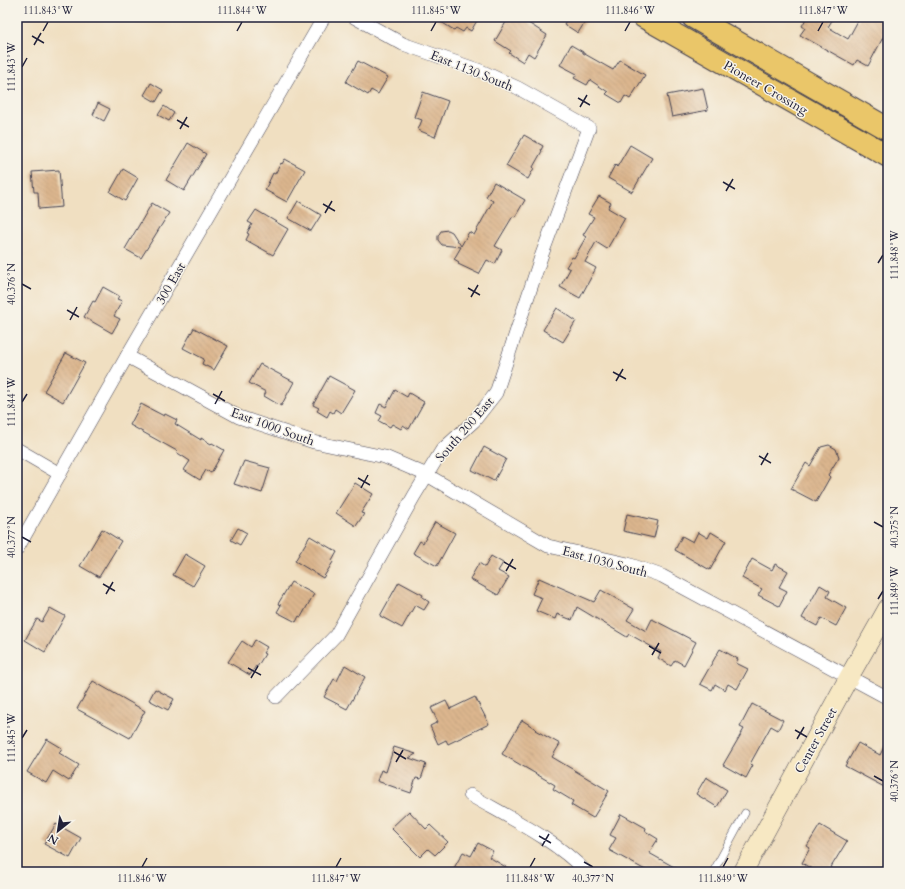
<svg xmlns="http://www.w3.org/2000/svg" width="905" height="889" viewBox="0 0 905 889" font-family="Cardo,serif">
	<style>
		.building { fill: url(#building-back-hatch) }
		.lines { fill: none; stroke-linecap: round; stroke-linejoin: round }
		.lane-casing { stroke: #413e4f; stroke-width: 8 }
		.street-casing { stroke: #413e4f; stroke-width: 14 }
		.secondary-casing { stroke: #413e4f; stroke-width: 20 }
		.highway-casing { stroke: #413e4f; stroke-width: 24 }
		.lane { stroke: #fff; stroke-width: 7 }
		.street { stroke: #fff; stroke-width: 13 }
		.secondary { stroke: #f7e8c3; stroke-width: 19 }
		.highway { stroke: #eac669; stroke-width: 22 }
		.ticks { fill: none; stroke: #22223b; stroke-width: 1.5 }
		.labels { text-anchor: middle; stroke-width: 3; stroke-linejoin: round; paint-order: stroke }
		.street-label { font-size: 13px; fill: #22223b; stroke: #f7f3e8 }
		.neatline { fill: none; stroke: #22223b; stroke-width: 1.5 }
		.ticks-label { font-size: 10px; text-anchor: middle; fill: #22223b }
	</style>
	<defs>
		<pattern id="building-back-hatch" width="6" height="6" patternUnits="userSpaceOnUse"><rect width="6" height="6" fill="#dcb68e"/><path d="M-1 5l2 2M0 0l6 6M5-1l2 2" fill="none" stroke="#bc9c7b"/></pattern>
	</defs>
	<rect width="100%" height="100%" fill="#f7f3e8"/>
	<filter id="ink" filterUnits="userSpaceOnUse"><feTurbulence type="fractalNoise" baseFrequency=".025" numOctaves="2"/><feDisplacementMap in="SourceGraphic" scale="8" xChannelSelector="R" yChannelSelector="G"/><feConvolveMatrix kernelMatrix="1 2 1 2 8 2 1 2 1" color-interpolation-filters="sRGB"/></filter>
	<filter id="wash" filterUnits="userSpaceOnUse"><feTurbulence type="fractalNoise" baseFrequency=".012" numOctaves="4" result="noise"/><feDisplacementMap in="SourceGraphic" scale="16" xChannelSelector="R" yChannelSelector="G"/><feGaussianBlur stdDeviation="0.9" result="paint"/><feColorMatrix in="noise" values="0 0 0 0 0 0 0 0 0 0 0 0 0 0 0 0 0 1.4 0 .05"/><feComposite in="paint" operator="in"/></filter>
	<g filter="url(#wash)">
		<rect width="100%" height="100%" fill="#f0dfc1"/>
		<g id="blocks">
			<g class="building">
				<polygon points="433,17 479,17 471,31 466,28 463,32 456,28 454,30"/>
				<polygon points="509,17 519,17 547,35 534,57 528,53 523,62 509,53 511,51 495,41"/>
				<polygon points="568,17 588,17 578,33 564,24"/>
				<polygon points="807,17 834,17 828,27 848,39 860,17 888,17 888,28 868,66 857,60 854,65 800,35 805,28 802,26"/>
				<polygon points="571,45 583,52 583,53 613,70 620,60 645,75 630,99 625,96 621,103 606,94 608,92 590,80 587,85 574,78 577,74 560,65"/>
				<polygon points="358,61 388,77 378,94 371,90 368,95 346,82"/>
				<polygon points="151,83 163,90 156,102 144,95"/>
				<polygon points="703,88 708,110 672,117 667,95"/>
				<polygon points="423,92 448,101 435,137 418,130 422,120 414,117"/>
				<polygon points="98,103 110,109 104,121 93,115"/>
				<polygon points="164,106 174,113 169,121 158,115"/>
				<polygon points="524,135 543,146 541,150 542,151 533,167 534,168 528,179 506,166"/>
				<polygon points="188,143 206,154 184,191 166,180"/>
				<polygon points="630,145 652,158 632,192 608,178 615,165 617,167"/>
				<polygon points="285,159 305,170 287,202 265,190 273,173 275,174 281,163 282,164"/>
				<polygon points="123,169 138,178 125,201 110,192"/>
				<polygon points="59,170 62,207 39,209 38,192 34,192 32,172"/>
				<polygon points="494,182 525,200 515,217 513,216 495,246 502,250 495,264 487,260 479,274 458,264 459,262 454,259 461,247 442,245 438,240 438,236 441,231 448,230 452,232 461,246 469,232 474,235 493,201 486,197"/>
				<polygon points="599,196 611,203 608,208 625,218 607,249 596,242 585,262 596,268 580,298 560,287 570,269 566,267 572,257 574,258 586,237 583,235 594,217 588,214"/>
				<polygon points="298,201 321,215 311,231 288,218"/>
				<polygon points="152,203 169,213 141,258 125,249"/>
				<polygon points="256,210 288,229 273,255 246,240 249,234 247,233 252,224 248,222"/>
				<polygon points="103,287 119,296 117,299 122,301 114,316 120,319 112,333 84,317 93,301 95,302"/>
				<polygon points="557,308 576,321 563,342 543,330"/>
				<polygon points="194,328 228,346 214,370 202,364 204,359 183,348"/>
				<polygon points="66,353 85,363 63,402 44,391"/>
				<polygon points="260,364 294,382 281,406 264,396 266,392 249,383"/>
				<polygon points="329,376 355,390 341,413 335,409 333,413 330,411 327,417 317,411 319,408 313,405"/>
				<polygon points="395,390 407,397 409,393 424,402 409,429 403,425 401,429 392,424 390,427 379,421 382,416 376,413 380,404 386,407"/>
				<polygon points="141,404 164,416 165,414 177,420 175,424 201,440 201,438 211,444 212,443 224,450 211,473 206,470 200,480 184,470 190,461 176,452 177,451 130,425"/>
				<polygon points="829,445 836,449 839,457 828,475 830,477 816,502 791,489 806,463 810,466 821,447"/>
				<polygon points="484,447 506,459 494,481 472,470"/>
				<polygon points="244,461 270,468 262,493 234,484"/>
				<polygon points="355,483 373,494 361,513 364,514 356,526 336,513"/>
				<polygon points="627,514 658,521 654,538 623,531"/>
				<polygon points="435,522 455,533 437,566 413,553 420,541 423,543"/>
				<polygon points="238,528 247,533 240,545 231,540"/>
				<polygon points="102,529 121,541 99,577 80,566"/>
				<polygon points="698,532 708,538 711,532 726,541 710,570 675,550 682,536 693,542"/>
				<polygon points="310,536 337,552 332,561 333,562 323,578 295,561"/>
				<polygon points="185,554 205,566 193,586 173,575"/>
				<polygon points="491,556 503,563 498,571 509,577 498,595 470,579 479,563 485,567"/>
				<polygon points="752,559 772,570 775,564 788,571 779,587 787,591 779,606 758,595 762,589 742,578"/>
				<polygon points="539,578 594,602 601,590 634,609 627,620 646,631 652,619 696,642 684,665 675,660 671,666 658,658 661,652 629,634 627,637 577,607 572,620 557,614 555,619 536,611 542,598 532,594"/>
				<polygon points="291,582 314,594 301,617 299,616 296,622 277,612 281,605 278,604"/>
				<polygon points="399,582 423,595 422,597 429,602 424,610 415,605 402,628 380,616"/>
				<polygon points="820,585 830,591 827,597 846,608 836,626 821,618 817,626 802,618"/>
				<polygon points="50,608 65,616 45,652 25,640 37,619 42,622"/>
				<polygon points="255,640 267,647 263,653 265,654 257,667 256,666 250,675 228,662 242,641 251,647"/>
				<polygon points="720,649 738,659 736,663 748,669 737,689 728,684 725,690 715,684 712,690 700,684"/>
				<polygon points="345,665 365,677 347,709 324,697 334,679 337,681"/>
				<polygon points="93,681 145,711 130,738 77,709"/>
				<polygon points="155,689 174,699 168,710 149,700"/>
				<polygon points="475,697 489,724 448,744 446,740 438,744 430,726 438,722 431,708 446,701 450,709"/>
				<polygon points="752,704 783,720 778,730 771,726 750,764 753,765 746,778 723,765 744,729 740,727"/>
				<polygon points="522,720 536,729 535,730 560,744 552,757 609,791 593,818 571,805 573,801 553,789 555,785 502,754"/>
				<polygon points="47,739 62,748 59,753 79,765 69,781 53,771 46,783 27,772"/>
				<polygon points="888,739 888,789 845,766 858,743 880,755"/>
				<polygon points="394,747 416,754 409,758 426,764 421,779 416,778 411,793 377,781 381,770 386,772"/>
				<polygon points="706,777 727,790 717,807 696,794"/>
				<polygon points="409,811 426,829 430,825 448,842 435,855 428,849 420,857 391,828"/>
				<polygon points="621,814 646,828 645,831 658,839 649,853 683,872 649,872 609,850 616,838 610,835"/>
				<polygon points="56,824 81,838 70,858 44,844"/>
				<polygon points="820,825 847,841 828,872 817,872 802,863 810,848 807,846"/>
				<polygon points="478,843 493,851 489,857 514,872 461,872 454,868 463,852 471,856"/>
			</g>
		</g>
	</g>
	<g filter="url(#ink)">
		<use href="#blocks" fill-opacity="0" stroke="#413e4f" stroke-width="1"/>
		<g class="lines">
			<defs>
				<polyline id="lane" points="713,872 745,813"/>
				<g id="street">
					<polyline points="127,356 239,417 314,442 385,457 427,475 548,546 628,564 662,576 888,698"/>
					<polyline points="17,449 60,474"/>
					<polyline points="17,549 127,356 324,17"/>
					<polyline points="276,697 336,635 414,496 442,450 474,421 496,393 541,257 589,128 518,88 481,71 403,44 354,17"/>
					<path d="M470,795C508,817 556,840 586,872"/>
				</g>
				<polyline id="secondary" points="743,872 849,677 888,608"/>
				<g id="highway">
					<polyline points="644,17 888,156"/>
					<polyline points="693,17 888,129"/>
				</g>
			</defs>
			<use href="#lane" class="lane-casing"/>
			<use href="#street" class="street-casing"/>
			<use href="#secondary" class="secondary-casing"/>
			<use href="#highway" class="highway-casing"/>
			<use href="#lane" class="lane"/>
			<use href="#street" class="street"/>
			<use href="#secondary" class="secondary"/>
			<use href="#highway" class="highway"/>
		</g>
	</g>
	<path class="ticks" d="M43,31L48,22M237,31L242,22M431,31L436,22M625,31L630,22M818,31L823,22M32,36L44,43M34,45L41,33M22,67L27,58M578,98L590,105M580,107L587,95M177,120L189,127M180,129L187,117M723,182L735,189M726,191L733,179M323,204L335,211M325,213L332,201M878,263L883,255M22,284L31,289M468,288L480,295M471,297L478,285M67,310L79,317M70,320L77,307M613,372L626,379M616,381L623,369M213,394L225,401M22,402L27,394M215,404L222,391M759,456L771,463M761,465L768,453M358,478L370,485M361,488L368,475M874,522L883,527M22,537L31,542M504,562L516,569M506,571L513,559M103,584L115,591M106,594L113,582M878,599L883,591M649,646L661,653M652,655L659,643M248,668L261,675M251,678L258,666M795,730L807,737M22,738L27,730M797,739L804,727M394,752L406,759M396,762L403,750M874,776L883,781M539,836L551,843M542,846L549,834M584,862L593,867M142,867L147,858M336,867L341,858M530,867L535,858M723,867L728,858"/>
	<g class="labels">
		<g class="street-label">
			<text transform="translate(472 70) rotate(22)" y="5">East 1130 South</text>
			<text transform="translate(766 87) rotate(30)" y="5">Pioneer Crossing</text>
			<text transform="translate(170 283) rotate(-60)" y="5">300 East</text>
			<text transform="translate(273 426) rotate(20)" y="5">East 1000 South</text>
			<text transform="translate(464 429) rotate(-49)" y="5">South 200 East</text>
			<text transform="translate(605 561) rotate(15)" y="5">East 1030 South</text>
			<text transform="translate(815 740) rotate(-61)" y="5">Center Street</text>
		</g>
	</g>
	<rect width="905" height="889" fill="none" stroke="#f7f3e8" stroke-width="44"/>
	<g transform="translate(58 831) rotate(210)" stroke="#f7f3e8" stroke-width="3" paint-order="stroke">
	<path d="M0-3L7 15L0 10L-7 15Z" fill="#22223b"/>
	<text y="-6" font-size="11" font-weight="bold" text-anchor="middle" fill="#22223b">N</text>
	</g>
	<rect x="22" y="22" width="861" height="845" class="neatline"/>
	<g class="ticks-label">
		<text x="48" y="14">111.843°W</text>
		<text x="242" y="14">111.844°W</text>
		<text x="436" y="14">111.845°W</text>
		<text x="630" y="14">111.846°W</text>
		<text x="823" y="14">111.847°W</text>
		<text transform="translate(11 67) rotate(-90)" y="4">111.843°W</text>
		<text transform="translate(894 255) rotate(-90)" y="4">111.848°W</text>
		<text transform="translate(11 284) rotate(-90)" y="4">40.376°N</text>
		<text transform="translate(11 402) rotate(-90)" y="4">111.844°W</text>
		<text transform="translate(894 527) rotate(-90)" y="4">40.375°N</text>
		<text transform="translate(11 537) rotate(-90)" y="4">40.377°N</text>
		<text transform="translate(894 591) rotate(-90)" y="4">111.849°W</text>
		<text transform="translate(11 738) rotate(-90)" y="4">111.845°W</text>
		<text transform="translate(894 781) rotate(-90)" y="4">40.376°N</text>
		<text x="142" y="882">111.846°W</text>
		<text x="336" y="882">111.847°W</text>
		<text x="530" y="882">111.848°W</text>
		<text x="593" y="882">40.377°N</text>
		<text x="723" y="882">111.849°W</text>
	</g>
</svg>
